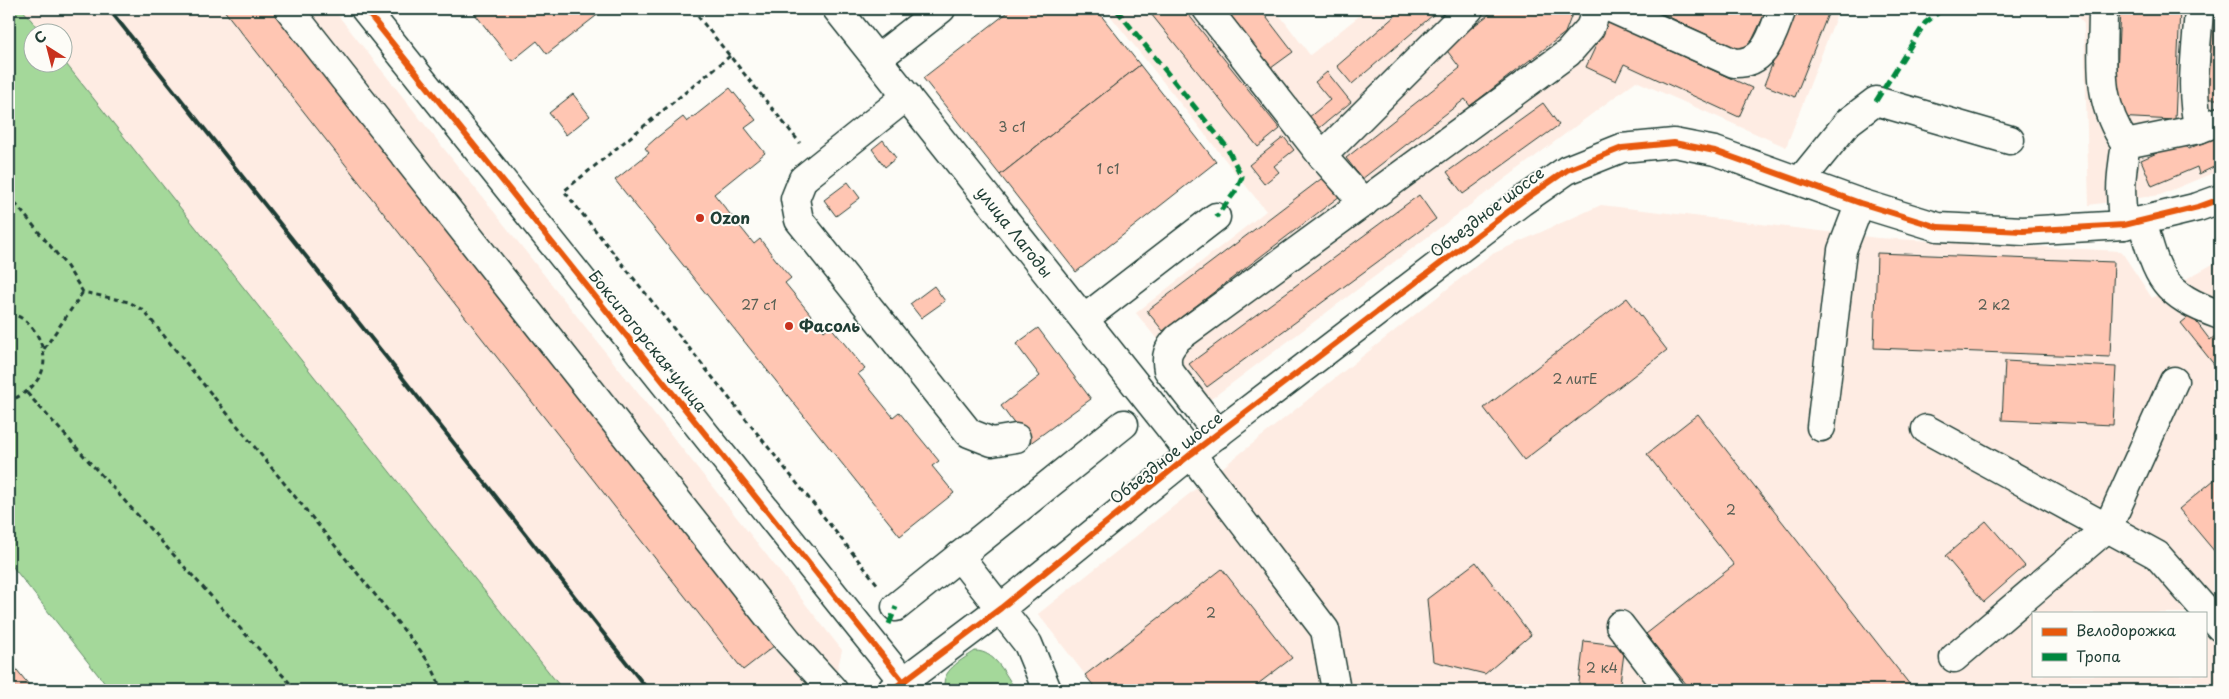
<svg xmlns="http://www.w3.org/2000/svg" width="2229" height="699" viewBox="0 0 2229 699" font-family="'Playpen Sans',sans-serif">
	<style>
		.built { fill: #feece3; fill-rule: evenodd }
		.green { fill: #a4d89a; stroke: #628a67 }
		.building { fill: #ffc6b3; stroke: #1f3d34 }
		.lines { fill: none; stroke-linecap: round; stroke-linejoin: round }
		.minor-casing { stroke: #1f3d34; stroke-width: 31 }
		.path { stroke: #1f3d34; stroke-width: 3; stroke-dasharray: 5 4; stroke-linecap: butt }
		.minor { stroke: #fdfcf7; stroke-width: 28 }
		.rail { stroke: #1f3d34; stroke-width: 4 }
		.quiet { stroke: #00873e; stroke-width: 5; stroke-dasharray: 10 5; stroke-linecap: butt }
		.cycleway-casing { stroke: #fdfcf7; stroke-width: 9 }
		.cycleway { stroke: #e8590c; stroke-width: 6 }
		.poi-dot { fill: #c8321e; stroke: #fdfcf7; stroke-width: 2 }
		.labels { text-anchor: middle; stroke-width: 4; stroke-linejoin: round; paint-order: stroke }
		.number-label { font-size: 14px; fill: #575f54 }
		.street-label { font-size: 16px; fill: #1f3d34; stroke: #fdfcf7 }
		.poi-label { font-size: 16px; font-weight: bold; fill: #1f3d34; stroke: #fdfcf7; text-anchor: start }
	</style>
	<rect width="100%" height="100%" fill="#fdfcf7"/>
	<filter id="ink" filterUnits="userSpaceOnUse"><feTurbulence type="fractalNoise" baseFrequency=".02" numOctaves="2"/><feDisplacementMap in="SourceGraphic" scale="10" xChannelSelector="R" yChannelSelector="G"/><feConvolveMatrix kernelMatrix="1 2 1 2 8 2 1 2 1" color-interpolation-filters="sRGB"/></filter>
	<g filter="url(#ink)">
		<g class="built">
			<polygon points="22,9 333,9 842,650 837,671 818,657 800,674 811,690 563,690 63,60 62,32 41,32"/>
			<polygon points="1105,9 1275,9 1310,55 1368,9 1839,9 1786,147 1636,81 1207,402 1136,313 1266,211"/>
			<polygon points="2071,9 2220,9 2220,170 2160,195 2089,205 2084,24"/>
			<path d="M1601,205L1878,238L2121,251L2152,298L2220,260V690H1097L1038,614L1490,255ZM2033,613H2205V675H2033Z"/>
		</g>
		<g class="green">
			<polygon points="9,9 22,9 41,32 32,32 32,62 62,62 63,60 563,690 110,690 9,562"/>
			<path d="M975,651C996,651 1005,675 1016,690H945C939,671 962,660 975,651Z"/>
		</g>
		<g class="building">
			<polygon points="223,9 275,9 774,646 743,670"/>
			<polygon points="471,9 605,9 547,54 537,41 512,61"/>
			<polygon points="1012,9 1096,9 1140,65 1000,175 923,78"/>
			<polygon points="1147,9 1184,9 1280,129 1258,147"/>
			<polygon points="1226,9 1260,9 1293,52 1271,68"/>
			<polygon points="1403,9 1440,9 1352,84 1337,66"/>
			<polygon points="1496,9 1574,9 1565,33 1470,106 1465,99 1362,179 1346,158 1460,68 1445,48"/>
			<polygon points="1652,9 1767,9 1746,53"/>
			<polygon points="1794,9 1830,9 1795,97 1764,85"/>
			<polygon points="2120,9 2180,9 2175,120 2115,117"/>
			<polygon points="2213,9 2220,9 2220,99 2208,99"/>
			<polygon points="1607,22 1752,88 1739,117 1624,64 1616,81 1586,67"/>
			<polygon points="1140,65 1216,162 1076,272 1000,175"/>
			<polygon points="1327,72 1351,102 1317,130 1308,118 1330,100 1315,82"/>
			<polygon points="730,88 756,120 745,128 765,153 714,194 754,244 760,239 783,269 791,278 785,283 824,331 830,326 865,369 858,374 893,417 899,412 939,461 932,466 954,493 900,536 615,180 649,153 645,148 655,139 683,117 687,122"/>
			<polygon points="573,94 590,116 566,135 549,113"/>
			<polygon points="1543,103 1559,125 1463,194 1447,172"/>
			<polygon points="2220,135 2220,164 2199,174 2197,167 2152,186 2141,160 2184,141 2188,149"/>
			<polygon points="1284,137 1294,150 1274,166 1279,172 1264,184 1249,165"/>
			<polygon points="883,140 896,158 885,167 872,149"/>
			<polygon points="1325,176 1340,196 1163,331 1147,311"/>
			<polygon points="848,182 860,198 836,216 824,200"/>
			<polygon points="1419,195 1436,219 1207,387 1189,364"/>
			<polygon points="1877,253 2114,262 2110,357 1874,348"/>
			<polygon points="934,286 945,301 921,318 910,304"/>
			<polygon points="1627,298 1667,350 1524,460 1484,408"/>
			<polygon points="2191,315 2210,340 2220,332 2220,372 2181,323"/>
			<polygon points="1038,328 1091,399 1029,444 1001,406 1040,376 1016,344"/>
			<polygon points="2005,361 2116,367 2113,425 2002,420"/>
			<polygon points="1698,414 1914,690 1691,690 1646,634 1734,565 1647,454"/>
			<polygon points="2220,475 2220,558 2179,509"/>
			<polygon points="1986,521 2025,566 1984,602 1945,556"/>
			<polygon points="1476,562 1531,635 1485,674 1433,661 1427,599"/>
			<polygon points="1222,569 1292,658 1250,690 1097,690 1085,675"/>
			<polygon points="1584,641 1625,646 1619,690 1578,690"/>
			<polygon points="9,660 33,690 9,690"/>
		</g>
		<g class="lines">
			<defs>
				<g id="minor">
					<polyline points="289,9 788,641 833,690"/>
					<polyline points="365,9 910,690"/>
					<path id="s1" d="M837,9L1191,454L1325,630L1336,690"/>
					<polyline points="1207,9 1322,156 1364,203"/>
					<path d="M1613,9L1734,63C1767,64 1772,34 1782,9"/>
					<path d="M2103,9C2103,60 2095,100 2126,144"/>
					<path d="M2199,9C2197,48 2189,91 2199,129"/>
					<polyline points="877,59 941,9"/>
					<polyline points="907,96 803,179 795,199 799,220 969,433 992,442 1016,438"/>
					<polyline points="1322,156 1469,9"/>
					<polyline points="1800,181 1848,122 1876,101 2010,140"/>
					<path d="M2142,221C2158,278 2162,294 2220,315"/>
					<path d="M2124,225C2119,195 2121,174 2126,144L2199,129L2220,121"/>
					<polyline points="1084,319 1216,217"/>
					<polyline points="1821,427 1842,250 1860,203"/>
					<polyline points="1926,429 2157,555 2220,627"/>
					<path d="M1218,434L1168,370C1165,355 1168,349 1178,338L1568,53L1590,28L1597,9"/>
					<polyline points="959,556 1028,644 1047,690"/>
					<polyline points="896,607 1124,424"/>
					<polyline points="1620,625 1670,690"/>
					<polyline points="1954,658 2108,527 2174,381"/>
					<polyline points="892,690 1001,608 1191,454 1521,202 1567,170 1622,148 1674,143 1715,151 1860,203 1938,227 2023,231 2124,225 2198,207 2220,199"/>
				</g>
			</defs>
			<use href="#minor" class="minor-casing"/>
			<g class="path">
				<polyline points="692,9 800,143"/>
				<polyline points="730,56 564,191 878,585"/>
				<path d="M9,196L66,265L83,292L129,302L143,310L420,650C429,662 437,674 440,690"/>
				<path d="M9,314C34,316 51,353 41,374C33,389 23,395 9,401"/>
				<polyline points="44,349 83,292"/>
				<polyline points="27,393 296,690"/>
			</g>
			<use href="#minor" class="minor"/>
			<polyline class="rail" points="109,9 394,367 648,690"/>
			<g class="quiet">
				<polyline points="1116,9 1226,146 1242,177 1235,192 1216,217"/>
				<polyline points="1876,101 1925,23 1943,9"/>
				<polyline points="889,624 896,607"/>
			</g>
			<defs>
				<g id="cycleway">
					<polyline points="365,9 910,690"/>
					<polyline points="892,690 1001,608 1191,454 1521,202 1567,170 1622,148 1674,143 1715,151 1860,203 1938,227 2023,231 2124,225 2198,207 2220,199"/>
				</g>
			</defs>
			<use href="#cycleway" class="cycleway-casing"/>
			<use href="#cycleway" class="cycleway"/>
		</g>
	</g>
	<g class="poi-dot">
		<circle cx="700" cy="218" r="5"/>
		<circle cx="789" cy="326" r="5"/>
	</g>
	<g class="labels">
		<g class="number-label">
			<text x="1012" y="132">3 с1</text>
			<text x="1108" y="174">1 c1</text>
			<text x="759" y="310">27 с1</text>
			<text x="1994" y="310">2 к2</text>
			<text x="1575" y="384">2 литЕ</text>
			<text x="1731" y="515">2</text>
			<text x="1211" y="618">2</text>
			<text x="1602" y="673">2 к4</text>
		</g>
		<g class="street-label">
			<text transform="translate(1487 212) rotate(-37)" y="6">Объездное шоссе</text>
			<text dy="6" stroke="none"><textPath href="#s1" startOffset="285">улица Лагоды</textPath></text>
			<text transform="translate(648 341) rotate(51)" y="6">Бокситогорская улица</text>
			<text transform="translate(1166 458) rotate(-38)" y="6">Объездное шоссе</text>
		</g>
		<g class="poi-label">
			<text x="710" y="224">Ozon</text>
			<text x="799" y="332">Фасоль</text>
		</g>
	</g>
	<rect width="2229" height="699" fill="none" stroke="#fdfcf7" stroke-width="30"/>
	<rect x="15" y="15" width="2199" height="669" fill="none" stroke="#1f3d34" stroke-width="2" filter="url(#ink)"/>
	<rect x="2032" y="612" width="175" height="65" fill="#fdfcf7" stroke="#a4b0a9"/>
	<rect x="2042" y="628" width="25" height="8" fill="#e8590c" stroke="#a4b0a9"/>
	<text x="2076" y="636" font-size="15" fill="#1f3d34">Велодорожка</text>
	<rect x="2042" y="653" width="25" height="8" fill="#00873e" stroke="#a4b0a9"/>
	<text x="2076" y="662" font-size="15" fill="#1f3d34">Тропа</text>
	<g transform="translate(48 48) rotate(324)"><circle r="24" fill="#fdfcf7" stroke="#a4b0a9"/>
	<path d="M0-4L9 19L0 12L-9 19Z" fill="#c8321e"/>
	<text y="-8" font-size="14" font-weight="bold" text-anchor="middle" fill="#1f3d34">С</text>
	</g>
</svg>
